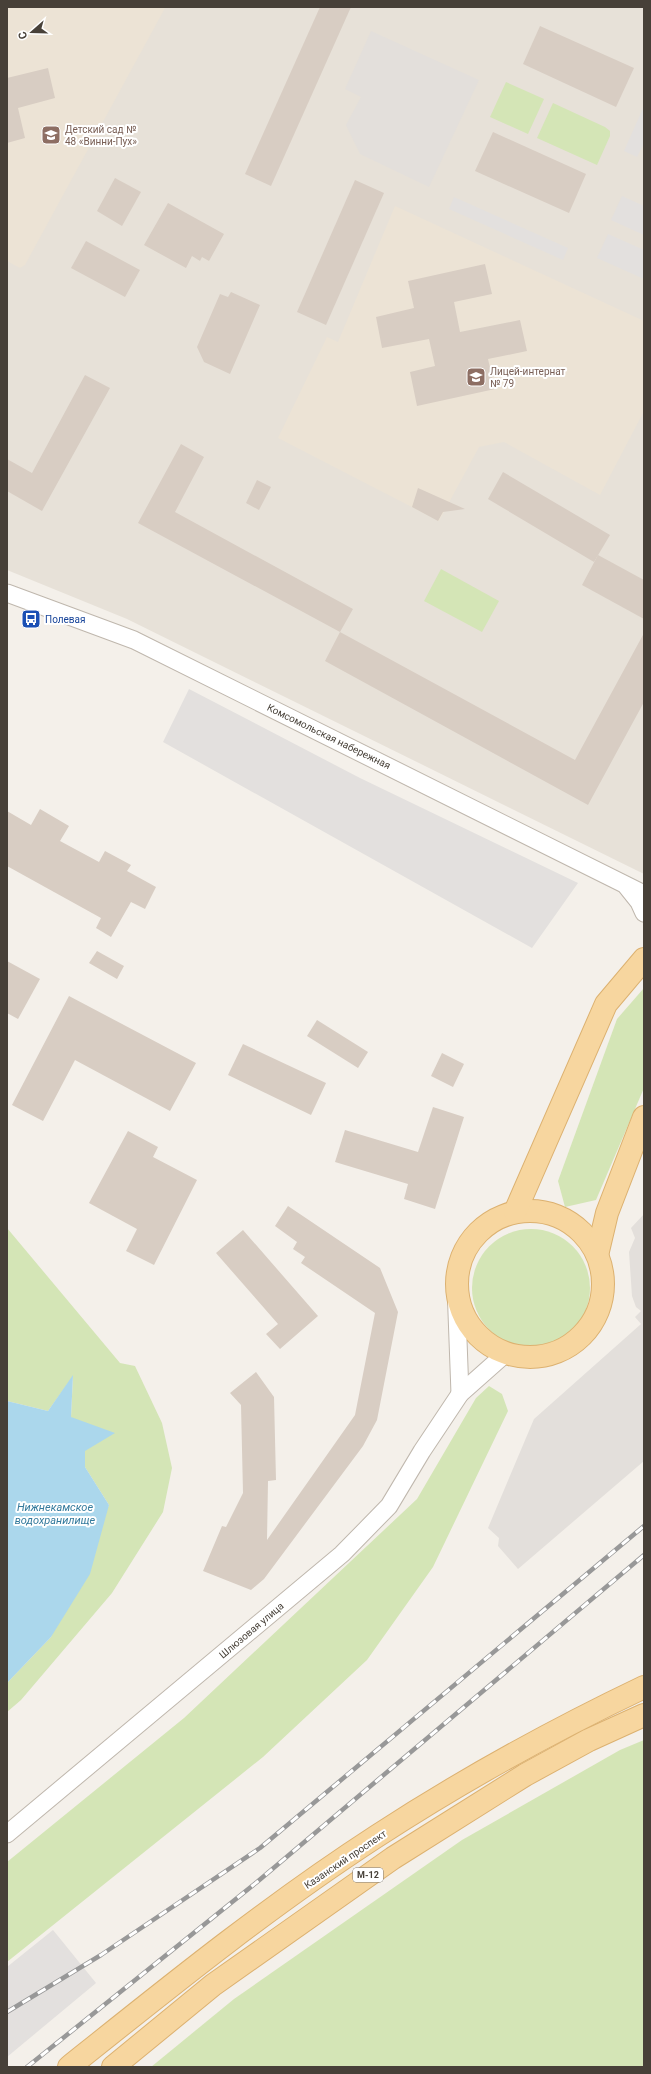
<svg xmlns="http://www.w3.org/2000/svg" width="651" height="2074" viewBox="0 0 651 2074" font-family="Roboto,sans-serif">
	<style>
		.residential { fill: #e7e1d8 }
		.industrial { fill: #e3dfdb }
		.education { fill: #ece3d5 }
		.green { fill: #d4e5b6 }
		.parking { fill: #e3e0de }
		.water { fill: #abd7ec }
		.building { fill: #d8cdc3 }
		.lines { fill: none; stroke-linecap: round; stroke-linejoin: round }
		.minor-casing { stroke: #bfb7ad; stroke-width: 19 }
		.major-casing { stroke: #dcb170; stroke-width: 24 }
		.minor { stroke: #fff; stroke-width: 17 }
		.major { stroke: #f7d69f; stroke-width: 22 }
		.rail-casing { stroke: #989898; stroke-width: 4.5 }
		.rail { stroke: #fff; stroke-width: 3; stroke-dasharray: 9; stroke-linecap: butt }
		.labels { text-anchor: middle; stroke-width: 4; stroke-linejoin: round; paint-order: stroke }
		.shield { fill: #fff; stroke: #7e7974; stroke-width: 1 }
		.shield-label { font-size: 9px; font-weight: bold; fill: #474038 }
		.education-label { font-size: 10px; fill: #785e54; stroke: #fff; text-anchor: start }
		.transit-label { font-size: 10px; fill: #164399; stroke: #fff; text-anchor: start }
		.street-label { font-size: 10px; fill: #474038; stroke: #fff }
		.water-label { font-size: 11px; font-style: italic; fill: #347a9c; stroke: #fff }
	</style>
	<rect width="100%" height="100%" fill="#f4f0ea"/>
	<polygon class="residential" points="7,7 644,7 644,874 127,619 7,570"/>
	<g class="industrial">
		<polygon points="371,31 479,80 429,187 360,154 346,125 361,97 345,89"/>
		<polygon points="644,1214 644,1461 518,1569 498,1546 499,1538 488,1528 534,1419 641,1324 635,1317 641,1311 636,1307 632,1296 629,1252 635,1238 631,1228"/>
	</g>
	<g class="education">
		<polygon points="7,7 165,8 25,265 20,268 7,261"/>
		<polygon points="395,206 644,321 644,411 600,495 504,442 479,447 439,521 278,438 327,337 338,342"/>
	</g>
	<g class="green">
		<polygon points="506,82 544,99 528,134 490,117"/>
		<polygon points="553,103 605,127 610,131 610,136 597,165 537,138"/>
		<polygon points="441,569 499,601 482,632 424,601"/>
		<polygon points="644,988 644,1088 596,1200 565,1207 558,1181 617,1019"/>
		<polygon points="7,1228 120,1363 135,1366 162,1423 172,1468 163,1512 112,1593 21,1700 7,1712 7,1683 51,1637 109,1505 85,1467 85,1451 71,1417 73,1376 48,1411 7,1401"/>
		<circle cx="531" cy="1288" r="59"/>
		<polygon points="489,1386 502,1394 508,1411 433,1567 367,1660 263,1757 7,1962 7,1862 184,1718 417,1499 476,1398"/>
		<polygon points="644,1740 644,2067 151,2067 234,1999 462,1840 620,1750"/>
	</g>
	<g class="parking">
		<polygon points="644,106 644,143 637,157 624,151"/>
		<polygon points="622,196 644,206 644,235 611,220"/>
		<polygon points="454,197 568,248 563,260 449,209"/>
		<polygon points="608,234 644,250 644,279 597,258"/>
		<polygon points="189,689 360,778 578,883 532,948 163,742"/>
		<polygon points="53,1930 96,1983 7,2057 7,1967"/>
	</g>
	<polygon class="water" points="73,1375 71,1417 115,1433 85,1451 85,1467 109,1505 90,1574 51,1637 7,1683 7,1401 48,1411"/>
	<g class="building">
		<polygon points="320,7 351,7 271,186 245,174"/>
		<polygon points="540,26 634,68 616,107 523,64"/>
		<polygon points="48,68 55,98 18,108 25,138 7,143 7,78"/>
		<polygon points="493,132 586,174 569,213 475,171"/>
		<polygon points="115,178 141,192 122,226 97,211"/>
		<polygon points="355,180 384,193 326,325 297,312"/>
		<polygon points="168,203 224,234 209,261 202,257 200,261 192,256 186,268 144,245"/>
		<polygon points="86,241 140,270 125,297 71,268"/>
		<polygon points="485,264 492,294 454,302 460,332 520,320 527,351 488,359 495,389 417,406 410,372 435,366 429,339 382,348 376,317 414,308 408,281"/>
		<polygon points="231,292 260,305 230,374 204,362 197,347 220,294 228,297"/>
		<polygon points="85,375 110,388 42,511 7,491 7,459 32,473"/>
		<polygon points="181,444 204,457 175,512 353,609 340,632 138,523"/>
		<polygon points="503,472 610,535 594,562 488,499"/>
		<polygon points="257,480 271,487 259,510 246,503"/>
		<polygon points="418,488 465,509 443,512 438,521 412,507"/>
		<polygon points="598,555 644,580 644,619 582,585"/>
		<polygon points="340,632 575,760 644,633 644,702 588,805 325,661"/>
		<polygon points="40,809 69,826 60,841 99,862 105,851 131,865 127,871 156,887 145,909 131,902 111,937 96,928 101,918 7,866 7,811 31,825"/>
		<polygon points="97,951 124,966 117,979 89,963"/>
		<polygon points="7,961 40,979 18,1019 7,1013"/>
		<polygon points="69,996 196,1063 170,1111 75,1060 43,1121 12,1105"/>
		<polygon points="317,1020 368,1052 358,1068 307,1036"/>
		<polygon points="243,1044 326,1083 311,1115 228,1075"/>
		<polygon points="442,1053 464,1064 453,1087 431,1076"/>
		<polygon points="433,1107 464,1117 435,1209 404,1199 408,1184 335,1162 345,1130 418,1152"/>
		<polygon points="128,1131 158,1147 153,1157 197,1180 154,1265 126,1251 137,1229 89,1203"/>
		<polygon points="288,1206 380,1268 398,1312 377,1420 363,1446 264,1579 251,1590 203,1571 222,1526 226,1527 243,1493 241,1405 230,1393 256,1372 274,1397 276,1480 268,1481 267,1540 355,1415 375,1313 301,1263 305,1257 293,1249 297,1242 275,1226"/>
		<polygon points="243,1230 318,1316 280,1349 266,1334 278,1324 216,1253"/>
	</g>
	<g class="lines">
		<defs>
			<g id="minor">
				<polyline points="7,593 134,640 644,894"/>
				<polyline points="627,887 639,902 644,913"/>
				<polyline points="456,1286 460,1394"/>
				<polyline points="7,1834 342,1554 389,1506 422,1451 460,1394 505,1354"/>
			</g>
			<g id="major">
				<circle cx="530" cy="1284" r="73"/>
				<polyline points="515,1212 606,1004 644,959"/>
				<polyline points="598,1251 607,1213 644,1117"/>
				<path d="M69,2067C169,1987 269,1906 377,1836C463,1780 552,1731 644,1687"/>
				<polyline points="113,2067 213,1985 393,1858 525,1775 589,1740 644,1715"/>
			</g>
		</defs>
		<use href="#minor" class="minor-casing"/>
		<use href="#major" class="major-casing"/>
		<use href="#minor" class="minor"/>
		<use href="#major" class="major"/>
		<defs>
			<g id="rail">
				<polyline points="7,2012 101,1955 260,1848 644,1526"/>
				<polyline points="27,2067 257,1882 644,1555"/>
			</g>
		</defs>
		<use href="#rail" class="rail-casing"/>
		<use href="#rail" class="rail"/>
	</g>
	<defs>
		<symbol id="school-square" viewBox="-11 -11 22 22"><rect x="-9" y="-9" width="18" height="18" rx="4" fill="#8d6e63" stroke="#fff"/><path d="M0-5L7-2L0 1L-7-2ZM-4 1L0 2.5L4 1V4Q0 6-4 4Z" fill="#fff"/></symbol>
		<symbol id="bus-square" viewBox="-11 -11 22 22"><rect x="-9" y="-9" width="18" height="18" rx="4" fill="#1a4fb4" stroke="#fff"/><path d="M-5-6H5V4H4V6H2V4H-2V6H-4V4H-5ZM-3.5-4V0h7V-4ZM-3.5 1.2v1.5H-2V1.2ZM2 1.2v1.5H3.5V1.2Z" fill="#fff"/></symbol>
	</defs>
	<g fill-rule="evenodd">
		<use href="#school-square" x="40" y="124" width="22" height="22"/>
		<use href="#school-square" x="465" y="366" width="22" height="22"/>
		<use href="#bus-square" x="20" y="608" width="22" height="22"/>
	</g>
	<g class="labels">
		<rect class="shield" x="353" y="1868" width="30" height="14" rx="3"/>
		<g class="shield-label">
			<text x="368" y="1878">М-12</text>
		</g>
		<g class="education-label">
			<text x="65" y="133">Детский сад №<tspan x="65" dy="12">48 «Винни-Пух»</tspan></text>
			<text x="490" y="375">Лицей-интернат<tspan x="490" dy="12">№ 79</tspan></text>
		</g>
		<g class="transit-label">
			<text x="45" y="623">Полевая</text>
		</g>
		<g class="street-label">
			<text transform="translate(329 736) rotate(26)" y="4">Комсомольская набережная</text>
			<text transform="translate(251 1630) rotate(-40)" y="4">Шлюзовая улица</text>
			<text transform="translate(345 1859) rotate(-34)" y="4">Казанский проспект</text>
		</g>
		<g class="water-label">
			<text x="55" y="1511">Нижнекамское<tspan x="55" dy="13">водохранилище</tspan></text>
		</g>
	</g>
	<rect width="651" height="2074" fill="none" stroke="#474038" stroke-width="16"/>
	<g transform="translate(32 32) rotate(250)" stroke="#ffffff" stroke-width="3" paint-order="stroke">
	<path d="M0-3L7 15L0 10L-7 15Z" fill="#474038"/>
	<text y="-6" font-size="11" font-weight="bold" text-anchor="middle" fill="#474038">С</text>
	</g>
</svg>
